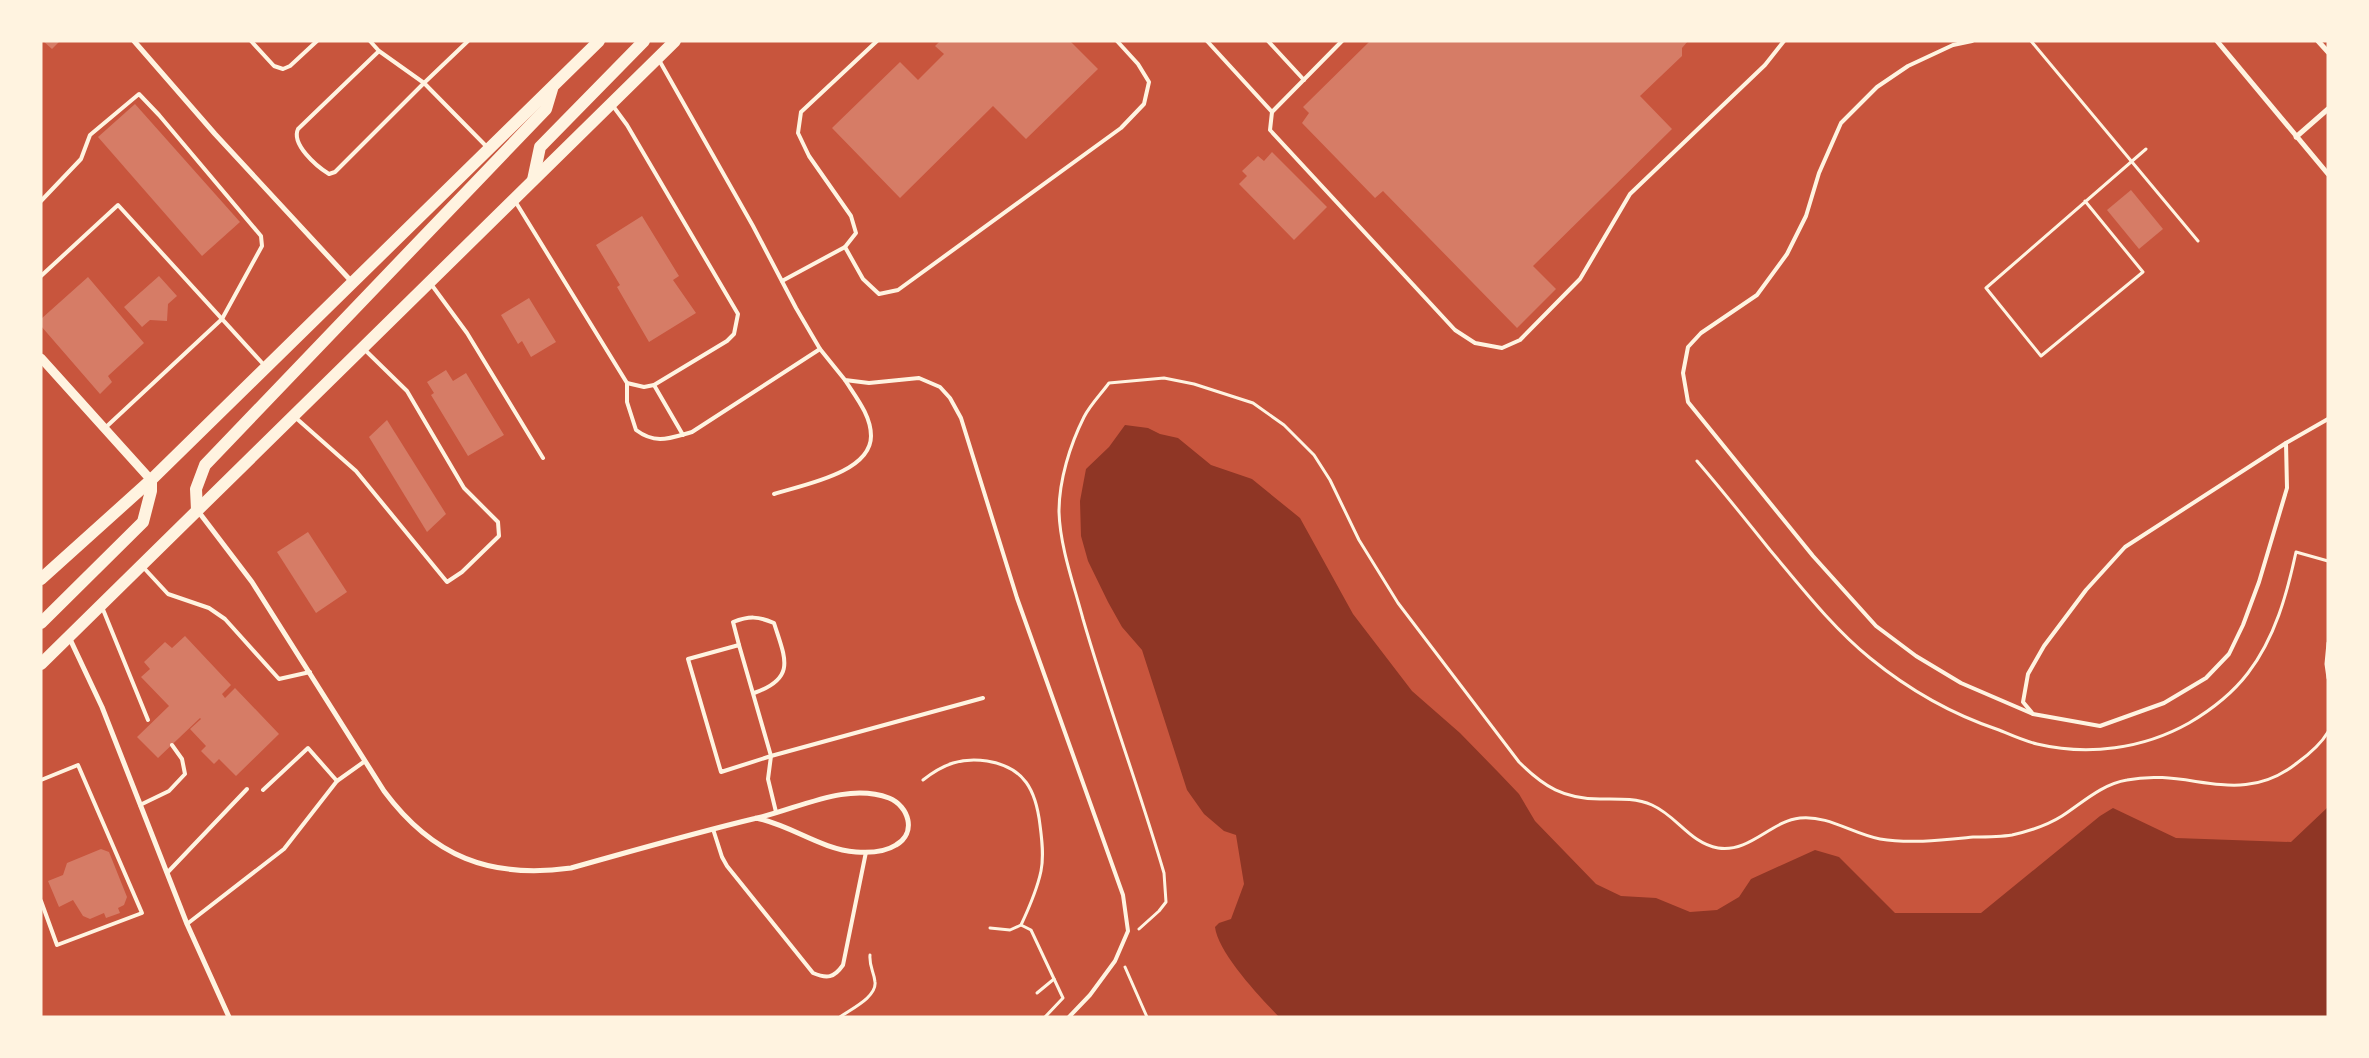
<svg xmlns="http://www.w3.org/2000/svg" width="2369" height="1058" viewBox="0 0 2369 1058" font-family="Literata,serif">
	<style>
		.water { fill: #8f3625 }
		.building { fill: #d67c66 }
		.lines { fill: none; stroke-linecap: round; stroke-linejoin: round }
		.path { stroke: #fff3e0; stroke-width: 3 }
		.service { stroke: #fff3e0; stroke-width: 4 }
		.minor { stroke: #fff3e0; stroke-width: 5 }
		.tertiary { stroke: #fff3e0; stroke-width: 9 }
		.primary { stroke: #fff3e0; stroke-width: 12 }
	</style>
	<rect width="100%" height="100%" fill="#c8553d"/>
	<path class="water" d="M1125,425L1148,428L1160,434L1178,438L1211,465L1252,479L1300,518L1353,614L1412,691L1460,733L1499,773L1519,794L1535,821L1596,884L1621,896L1656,898L1690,912L1717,910L1739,897L1751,879L1815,850L1839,857L1895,913H1981L2100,816L2113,808L2176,838L2291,842L2328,807V1017H1279C1260,997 1218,953 1215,927L1219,923L1231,919L1244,884L1236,835L1224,831L1204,814L1187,790L1142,650L1122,627L1108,602L1088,561L1081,536L1080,501L1086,469L1109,447Z"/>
	<g class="building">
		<polygon points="43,41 60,41 52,49"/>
		<polygon points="940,41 1070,41 1098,69 1026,139 993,106 900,198 832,128 900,62 918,80 944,54 935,46"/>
		<polygon points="1370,41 1688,41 1682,48 1682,56 1640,96 1672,129 1533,266 1556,289 1517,328 1383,191 1375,198 1302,123 1309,113 1303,107"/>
		<polygon points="135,104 240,222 202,256 98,137"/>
		<polygon points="1272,152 1327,207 1294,240 1239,184 1247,176 1242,171 1258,156 1264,161"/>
		<polygon points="2131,190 2163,229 2139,249 2107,210"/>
		<polygon points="642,216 679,276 673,280 696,313 649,342 617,287 620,285 596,245"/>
		<polygon points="159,276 177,296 168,304 167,321 150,320 142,327 124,307"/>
		<polygon points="88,277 144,343 108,376 112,382 100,394 41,326 41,319"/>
		<polygon points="529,298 556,342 531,357 522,341 518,344 501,315"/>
		<polygon points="446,370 453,381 466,373 504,435 468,456 431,395 434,393 427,382"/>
		<polygon points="387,420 446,514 427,532 369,437"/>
		<polygon points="308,532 347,592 316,613 277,552"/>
		<polygon points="185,636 231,685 222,694 225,698 235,688 279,734 236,776 219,759 214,764 201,751 206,746 190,729 201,719 200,718 158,758 137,737 169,706 141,677 150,669 144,662 165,642 172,648"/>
		<polygon points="101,849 109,852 127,897 124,905 118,908 120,913 106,918 104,913 90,919 83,916 73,900 59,907 48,881 63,875 67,863"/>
	</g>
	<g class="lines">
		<g class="path">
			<polyline points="2031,41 2198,241"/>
			<polyline points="2085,201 2143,272 2041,356 1986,288 2146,149"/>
			<path d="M1697,461C1722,490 1746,520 1770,550C1802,588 1832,627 1870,658C1909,690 1951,714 1999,730C2011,735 2024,741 2037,744C2088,756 2143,749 2189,723C2211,710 2232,694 2248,673C2275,638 2287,594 2296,552L2328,561"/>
			<polyline points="2328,643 2326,664 2328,678"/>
			<path d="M923,780C943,764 962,757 987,761C1025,767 1036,791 1040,825C1042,840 1044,856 1041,871C1037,890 1029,908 1021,925L1010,930L990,928"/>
			<polyline points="1021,925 1031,930 1063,998 1045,1017"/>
			<path d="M1139,929L1159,911L1166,902L1164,873C1139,788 1108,705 1083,619C1074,585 1060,547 1059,512C1059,480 1070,445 1084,417C1090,405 1101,394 1109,383L1164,378L1194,384L1253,403L1284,425L1314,455L1330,480L1359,540L1398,603L1519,762C1544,787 1564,799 1600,799C1618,799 1636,798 1652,805C1677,816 1690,843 1718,848C1750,853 1771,821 1800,818C1828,815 1853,834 1880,839C1910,844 1943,840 1973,837C1986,837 2000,837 2012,835C2030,831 2046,826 2062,816C2082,803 2102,784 2127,780C2190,767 2239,809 2297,763C2308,755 2321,744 2328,732"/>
			<polyline points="1125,967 1147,1017"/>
			<polyline points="1037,993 1054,979"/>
			<path d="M840,1017C851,1009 877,997 875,982C874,971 869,967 870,955"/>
		</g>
		<g class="service">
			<polyline points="251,41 274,66 283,69 290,66 317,41"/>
			<path d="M370,41L379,51L424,83L335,172L329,174C316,166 291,144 298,129L379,51"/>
			<polyline points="468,41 424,83 487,147"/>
			<polyline points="1207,41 1272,112 1342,41"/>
			<polyline points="1268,41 1304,80"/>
			<polyline points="1972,41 1953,45 1908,66 1877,87 1841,123 1819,173 1806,216 1787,254 1757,295 1701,333 1688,347 1683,373 1688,402 1813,556 1876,626 1916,656 1961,683 2033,714"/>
			<polyline points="659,60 753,226 796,308 820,349 845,380 869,383 919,378 940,387 950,398 961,418 1017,598 1123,895 1128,931 1115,961 1090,995 1069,1017"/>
			<polyline points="1272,112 1270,130 1455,330 1475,343 1502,348 1520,340 1580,279 1630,194 1765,65 1784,41"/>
			<polyline points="41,201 81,159 90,135 139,94 159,115 261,236 262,246 222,319 105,428"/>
			<polyline points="515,201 627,383 644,387 654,385 727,341 734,334 738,314 627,125 613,106"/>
			<polyline points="845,247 863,279 879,294 898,290 1121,128 1144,104 1149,82 1138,64 1117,41"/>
			<polyline points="41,276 118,205 264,365"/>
			<polyline points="782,281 845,247 856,233 851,216 809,156 798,133 801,112 877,41"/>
			<polyline points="431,284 467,333 543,458"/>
			<path d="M627,383V402L636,430C656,445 670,438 692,432L820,349"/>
			<polyline points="654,385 683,435"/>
			<polyline points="296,418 356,471 447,582 462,572 499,536 498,522 464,488 407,391 364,349"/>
			<polygon points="2286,443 2287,488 2259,582 2243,625 2229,654 2206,678 2164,703 2100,726 2033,714 2023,702 2028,674 2044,646 2086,590 2125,547"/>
			<polyline points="2286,443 2328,419"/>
			<path d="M774,494C802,485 871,473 871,436C871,415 855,396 845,380"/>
			<polyline points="143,567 168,594 209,608 225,619 279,679 310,672"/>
			<polyline points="102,607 148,720"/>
			<polygon points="739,645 771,756 721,772 688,659"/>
			<path d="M739,645L733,622C749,616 758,616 774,623C785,658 797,678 754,693"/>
			<polyline points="41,780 78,765 142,913 57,945 41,901"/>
			<polyline points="263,790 308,748 337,781"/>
			<polyline points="140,805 169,791 185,774 182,759 172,745"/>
			<polyline points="776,812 768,779 771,756 983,698"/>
			<path d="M713,829L722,857L727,866L813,973C827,979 834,978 843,965L866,852"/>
			<polyline points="167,873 247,789"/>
			<polyline points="187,924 284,849 337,781 365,761"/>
		</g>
		<g class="minor">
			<polyline points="134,41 215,134 352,282"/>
			<polyline points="2217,41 2328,174"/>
			<polyline points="2318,41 2328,52"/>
			<polyline points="2296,137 2328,109"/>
			<path d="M198,511L252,582L384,791C433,857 490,879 571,868C632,851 694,833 757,818C798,809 846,782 889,798C909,806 917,833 896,845C885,852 869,853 856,852C820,849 791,825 756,818"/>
			<polyline points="69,637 102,707 187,924 229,1017"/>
		</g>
		<polyline class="tertiary" points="41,358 151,480"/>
		<g class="primary">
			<polyline points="533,180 540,147 644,41"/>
			<polyline points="197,510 196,489 205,465 546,109 552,89"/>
			<polyline points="41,579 151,480 599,41"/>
			<polyline points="41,623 143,522 151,491 151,480"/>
			<polyline points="41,664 675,41"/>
		</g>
	</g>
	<rect width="2369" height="1058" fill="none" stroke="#fff3e0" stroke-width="85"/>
</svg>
